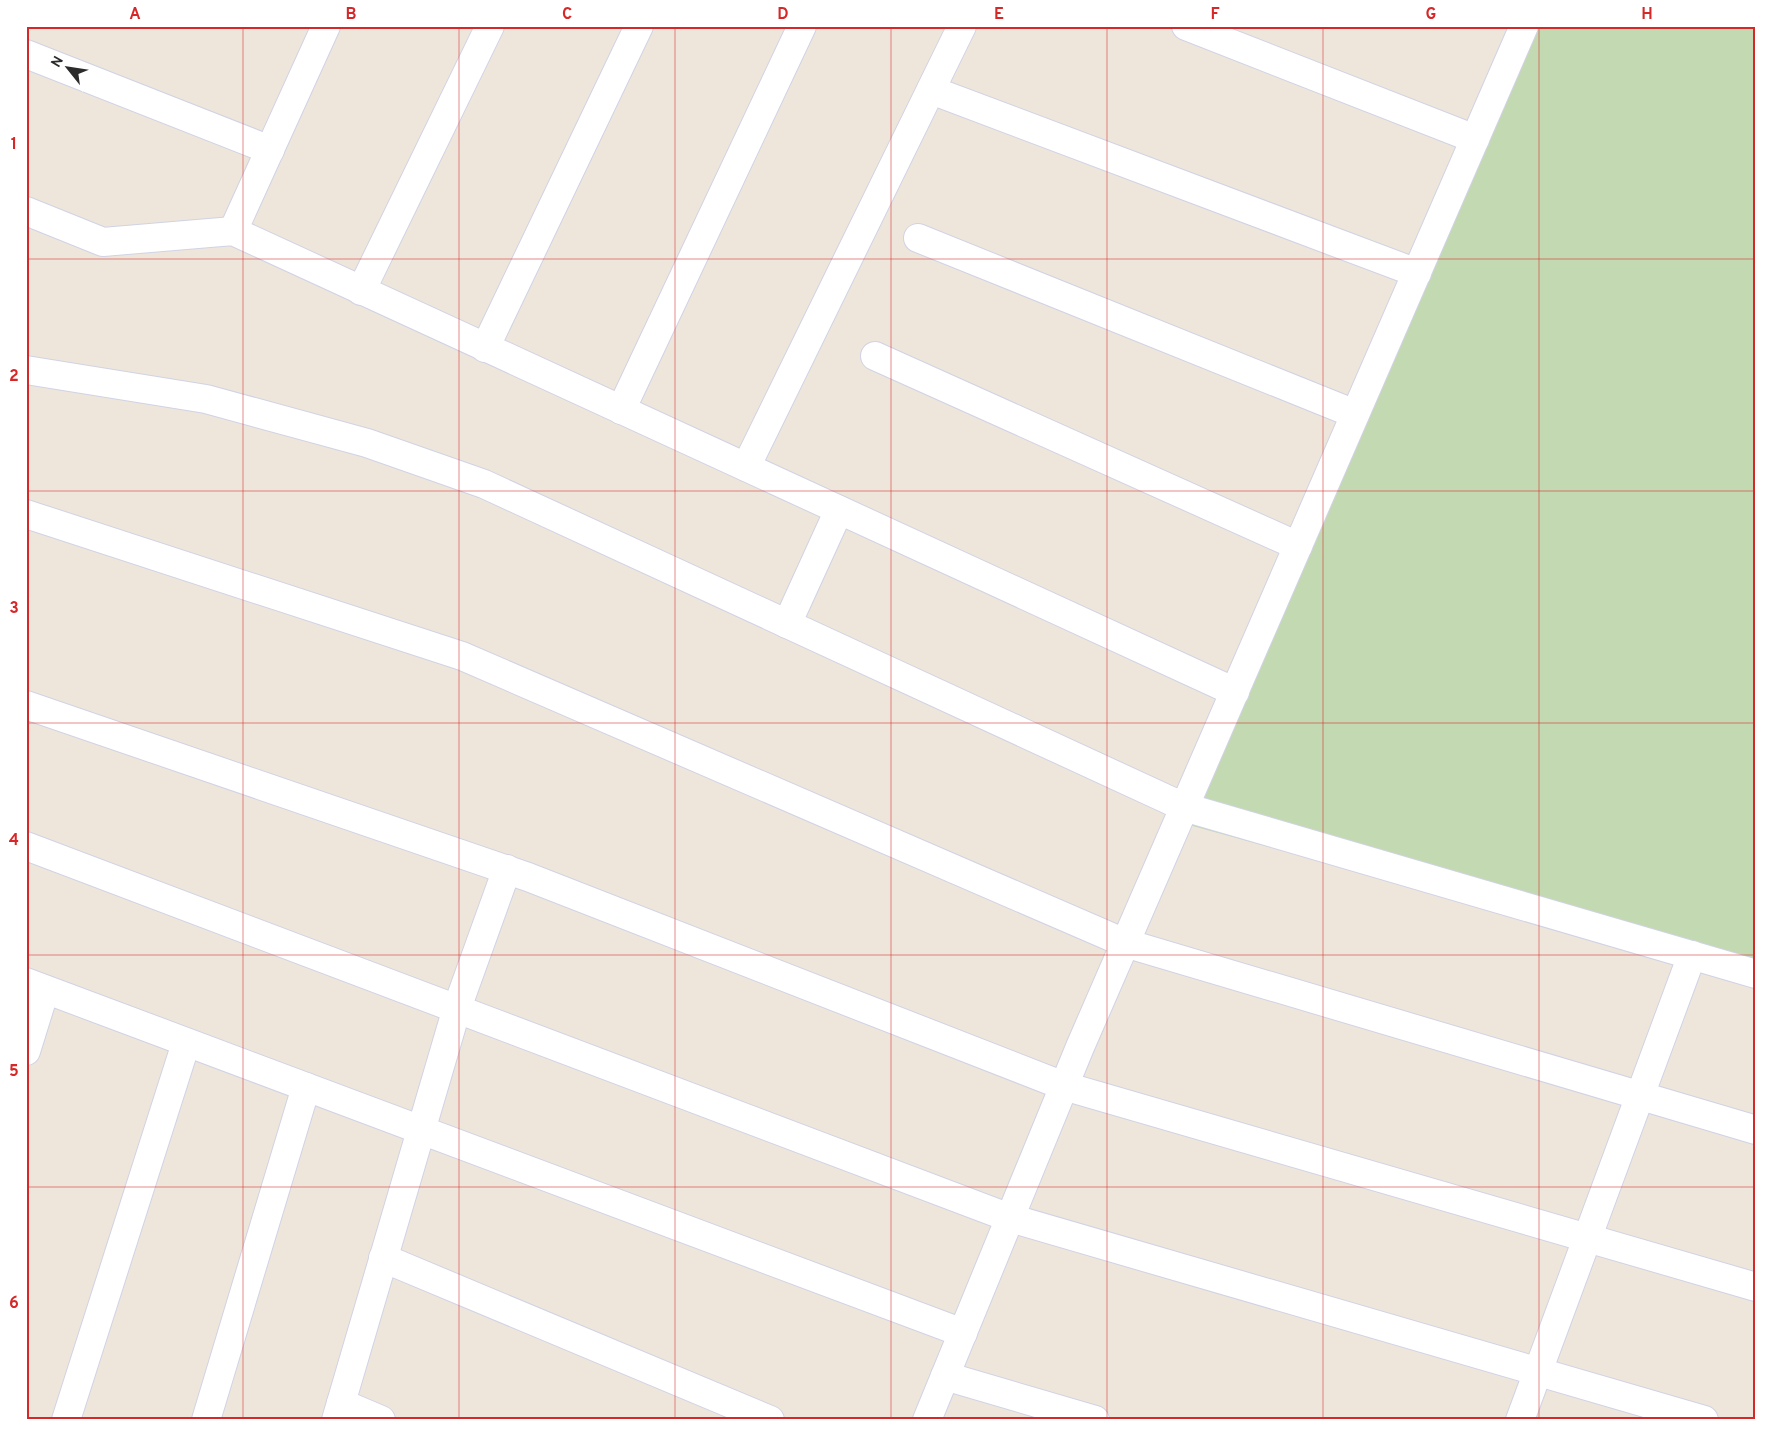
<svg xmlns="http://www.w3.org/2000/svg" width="1782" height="1446" viewBox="0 0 1782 1446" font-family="Overpass,sans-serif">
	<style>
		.cemetery { fill: #c3d9b1 }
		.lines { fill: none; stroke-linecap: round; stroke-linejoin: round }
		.street-casing { stroke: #d0d3e5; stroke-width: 30 }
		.secondary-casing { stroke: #d0d3e5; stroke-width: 30 }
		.street { stroke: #fff; stroke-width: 28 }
		.secondary { stroke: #fff; stroke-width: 28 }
		.grid { fill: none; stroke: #d62828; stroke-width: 1; stroke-opacity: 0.55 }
		.neatline { fill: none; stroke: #d62828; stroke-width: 2 }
		.grid-label { font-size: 16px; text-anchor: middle; font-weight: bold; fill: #d62828 }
	</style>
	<rect width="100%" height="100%" fill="#eee6db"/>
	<polygon class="cemetery" points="1526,26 1756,26 1756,980 1178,822"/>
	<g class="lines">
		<defs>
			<g id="street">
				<polyline points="1186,26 1475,139"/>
				<polyline points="26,54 270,150"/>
				<polyline points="931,90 1417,273"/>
				<polyline points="26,211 103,242 233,231 1235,692"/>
				<polyline points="233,231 326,26"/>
				<polyline points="918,238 1355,414"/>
				<polyline points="361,291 490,26"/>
				<polyline points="485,348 639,26"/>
				<polyline points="875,356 1298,546"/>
				<polyline points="26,370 206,399 367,443 484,484 1184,807 1756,974"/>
				<polyline points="621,410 802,26"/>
				<polyline points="746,467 962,26"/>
				<polyline points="26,514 462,656 1125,943 1756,1130"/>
				<polyline points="787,624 839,510"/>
				<polyline points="26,705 528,877 1064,1086 1756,1287"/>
				<polyline points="26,846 1010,1218 1704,1420"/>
				<polyline points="26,982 963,1333"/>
				<polyline points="26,1051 45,990"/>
				<polyline points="383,1258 770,1420"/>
				<polyline points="945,1376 1095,1420"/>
				<polyline points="341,1403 381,1420"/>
				<polyline points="66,1420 186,1043"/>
				<polyline points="206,1420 306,1087"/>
				<polyline points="336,1420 457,1008 507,869"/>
				<polyline points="1520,1420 1692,955"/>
			</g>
			<polyline id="secondary" points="927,1420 1080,1047 1524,26"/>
		</defs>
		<use href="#street" class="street-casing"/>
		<use href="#secondary" class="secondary-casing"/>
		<use href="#street" class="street"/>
		<use href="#secondary" class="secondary"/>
	</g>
	<path class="grid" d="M243,26V1420M459,26V1420M675,26V1420M891,26V1420M1107,26V1420M1323,26V1420M1539,26V1420M26,259H1756M26,491H1756M26,723H1756M26,955H1756M26,1187H1756"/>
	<rect width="1782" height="1446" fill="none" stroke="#ffffff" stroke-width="55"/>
	<g transform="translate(68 68) rotate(300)" stroke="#ffffff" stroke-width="4" paint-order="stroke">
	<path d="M0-4L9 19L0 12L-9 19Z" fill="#2b2b2b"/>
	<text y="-8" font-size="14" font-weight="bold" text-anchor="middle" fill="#2b2b2b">N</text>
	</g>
	<rect x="28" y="28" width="1726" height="1390" class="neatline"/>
	<g class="grid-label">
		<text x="135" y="19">A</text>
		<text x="351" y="19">B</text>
		<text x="567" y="19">C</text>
		<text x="783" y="19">D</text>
		<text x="999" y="19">E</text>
		<text x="1215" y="19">F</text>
		<text x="1431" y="19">G</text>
		<text x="1647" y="19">H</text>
		<text x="14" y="149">1</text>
		<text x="14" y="381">2</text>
		<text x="14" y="613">3</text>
		<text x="14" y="845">4</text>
		<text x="14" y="1076">5</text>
		<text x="14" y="1308">6</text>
	</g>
</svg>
